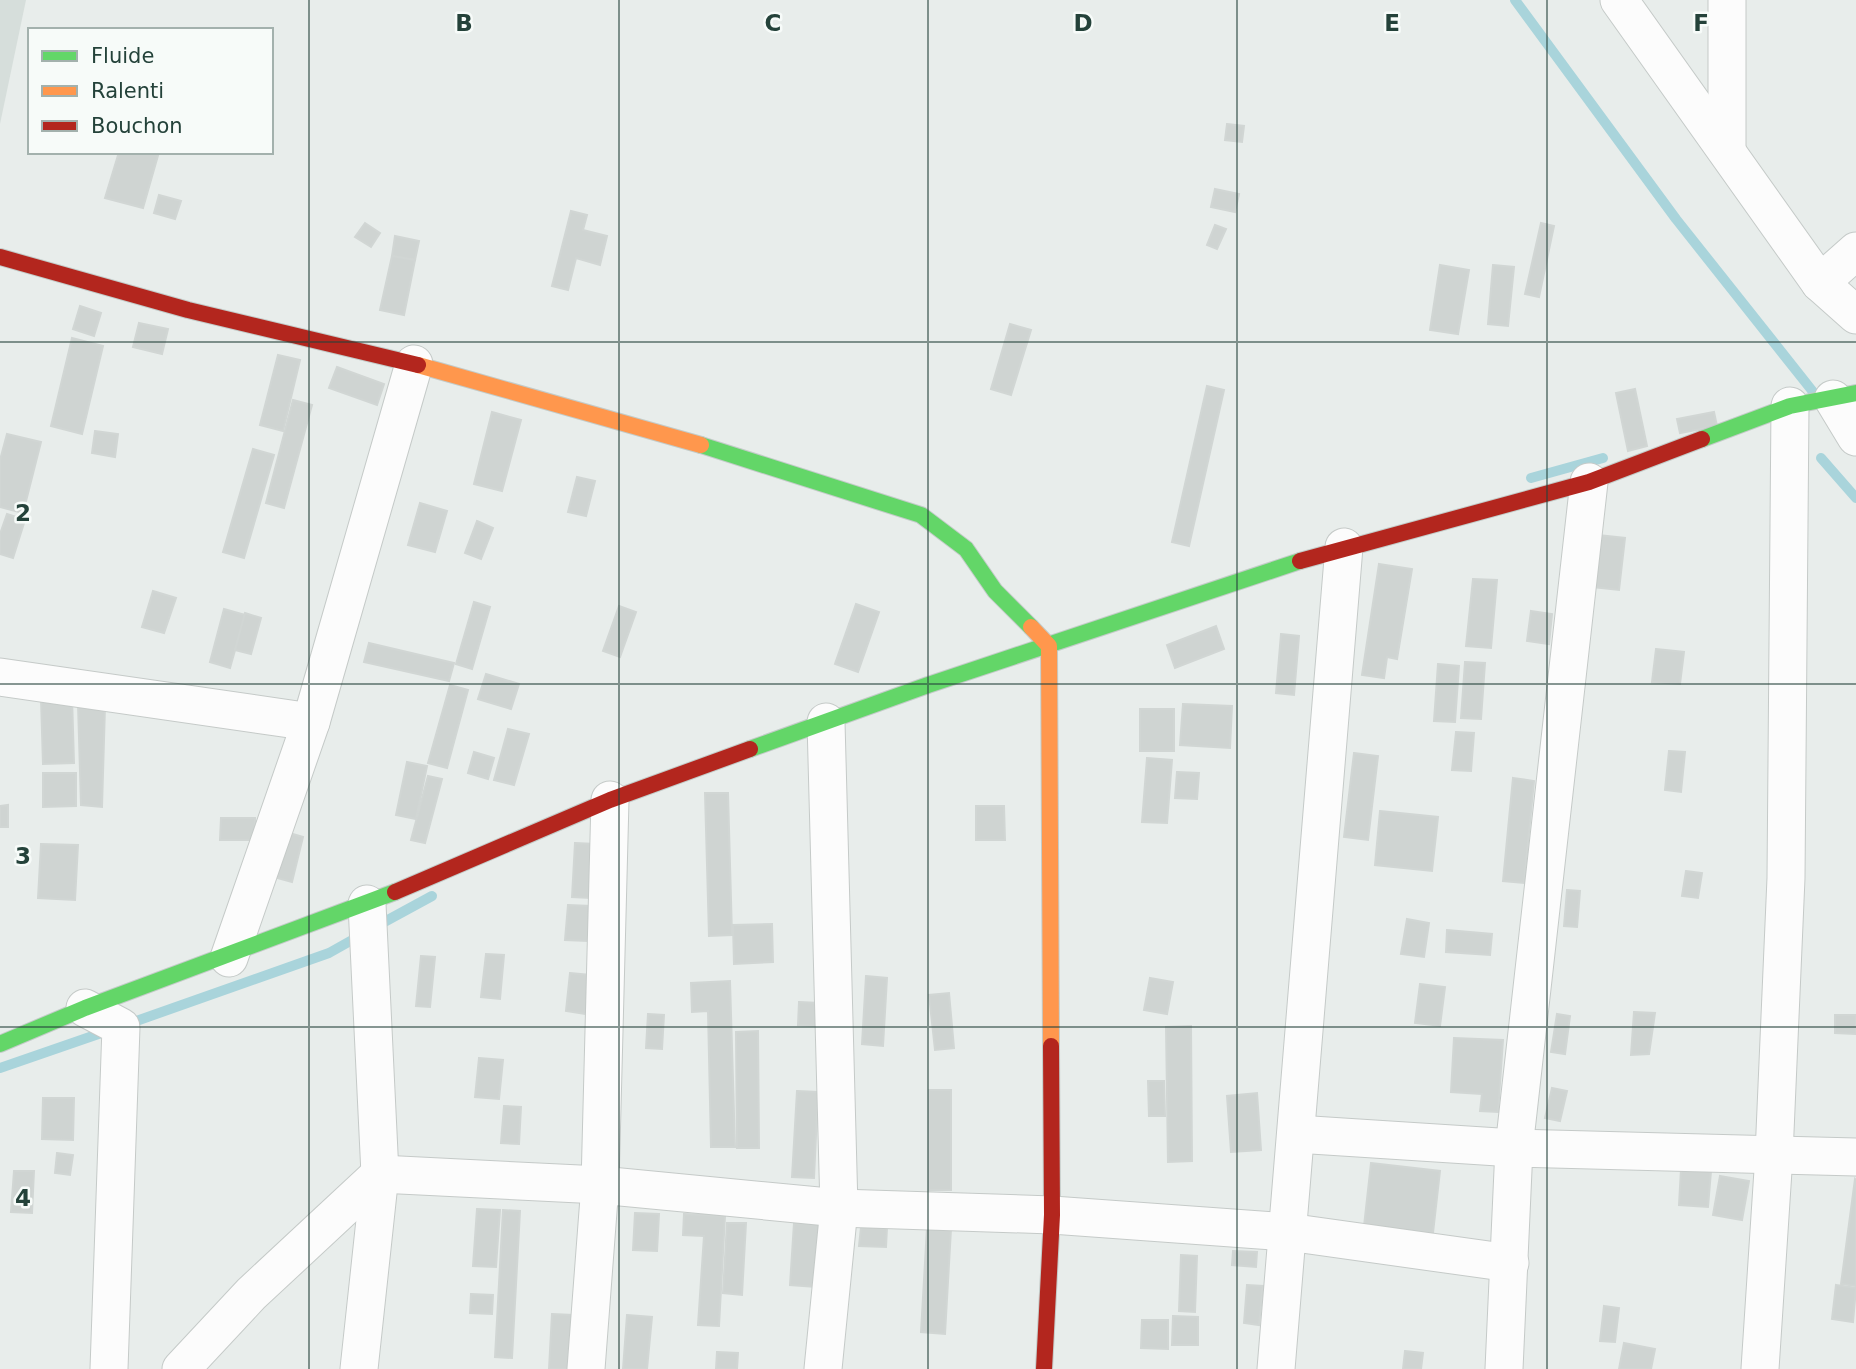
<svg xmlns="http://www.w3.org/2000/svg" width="1856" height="1369" viewBox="0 0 1856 1369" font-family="'DejaVu Sans',sans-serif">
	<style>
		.built { fill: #d6dedb }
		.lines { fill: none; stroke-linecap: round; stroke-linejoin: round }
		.stream { stroke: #a9d4db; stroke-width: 10 }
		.building { fill: #cfd4d2; stroke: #d1d6d4; stroke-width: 2 }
		.street-casing { stroke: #c5cac8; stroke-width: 39 }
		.fast-casing { stroke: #c3cbc8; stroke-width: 18 }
		.slow-casing { stroke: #c3cbc8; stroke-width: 18 }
		.jam-casing { stroke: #c3cbc8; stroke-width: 18 }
		.street { stroke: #fcfcfc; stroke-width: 37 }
		.fast { stroke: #63d668; stroke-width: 16 }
		.slow { stroke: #ff974d; stroke-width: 16 }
		.jam { stroke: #b3261e; stroke-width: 16 }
		.grid { fill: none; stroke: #24423a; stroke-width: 2; stroke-opacity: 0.55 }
		.grid-label { font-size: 23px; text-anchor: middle; font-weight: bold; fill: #24423a; stroke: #f7fbf9; stroke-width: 5; stroke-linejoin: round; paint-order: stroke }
	</style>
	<rect width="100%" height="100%" fill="#e8edeb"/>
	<polygon class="built" points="0,0 26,0 0,124"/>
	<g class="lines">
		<g class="stream">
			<polyline points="1515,0 1676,219 1814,393"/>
			<polyline points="1821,458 1856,498"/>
			<polyline points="1531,478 1603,458"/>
			<polyline points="375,927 432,896"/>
			<polyline points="125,1025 329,953 361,935"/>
			<polyline points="0,1068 110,1030"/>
		</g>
	</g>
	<g class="building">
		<polygon points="1227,124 1244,126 1242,142 1225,140"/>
		<polygon points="119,152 159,152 143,208 105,198"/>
		<polygon points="1215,189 1239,194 1235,212 1211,207"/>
		<polygon points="159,195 181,201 175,219 154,213"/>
		<polygon points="571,211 587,215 583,230 607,236 600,265 576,258 568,290 552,286"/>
		<polygon points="365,223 380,233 371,247 355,237"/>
		<polygon points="1541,223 1554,226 1539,297 1525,294"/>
		<polygon points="1215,225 1226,229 1217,249 1207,245"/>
		<polygon points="395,236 419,241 415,260 392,256"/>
		<polygon points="392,256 415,260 404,315 380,310"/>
		<polygon points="1440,265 1469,270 1458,334 1430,330"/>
		<polygon points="1493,265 1514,267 1508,326 1488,324"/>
		<polygon points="80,306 101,313 94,336 73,329"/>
		<polygon points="139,323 168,329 162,354 133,347"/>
		<polygon points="1010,324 1031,330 1011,395 991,389"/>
		<polygon points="72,338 103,346 82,434 51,426"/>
		<polygon points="278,355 300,360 283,431 260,425"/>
		<polygon points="337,367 384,384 377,405 329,388"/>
		<polygon points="1207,386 1224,390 1189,546 1172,542"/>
		<polygon points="1635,389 1647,446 1628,451 1616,393"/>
		<polygon points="293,400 312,405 284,508 266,503"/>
		<polygon points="492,412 521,420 502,491 474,484"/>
		<polygon points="1714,412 1717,426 1680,433 1677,419"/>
		<polygon points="95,431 118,434 115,457 92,453"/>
		<polygon points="7,434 41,442 23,513 0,507 0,460"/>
		<polygon points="253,449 274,455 244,558 223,552"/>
		<polygon points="577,477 595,481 586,516 568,512"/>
		<polygon points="420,503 447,511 435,552 408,545"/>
		<polygon points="7,514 25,520 13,558 0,554 0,534"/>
		<polygon points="477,521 493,528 481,559 465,553"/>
		<polygon points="1598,535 1625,538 1619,590 1593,587"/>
		<polygon points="1379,564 1412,569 1397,659 1387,657 1384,678 1362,675"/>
		<polygon points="1473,579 1497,580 1491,648 1466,646"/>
		<polygon points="153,591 176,598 164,633 142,627"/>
		<polygon points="474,602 490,607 472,669 456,664"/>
		<polygon points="856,604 879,612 858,672 835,664"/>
		<polygon points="619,606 636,612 620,657 603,651"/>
		<polygon points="224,609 245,615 230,668 210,662"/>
		<polygon points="1531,611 1552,614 1549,644 1527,641"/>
		<polygon points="245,613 261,618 251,654 235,650"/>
		<polygon points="1216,626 1224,649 1175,668 1167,645"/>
		<polygon points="1281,634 1299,636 1294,695 1276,693"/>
		<polygon points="369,643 454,663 449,681 364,662"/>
		<polygon points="1656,649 1684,652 1680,684 1652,682"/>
		<polygon points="1465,662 1485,663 1481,719 1461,718"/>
		<polygon points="1438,664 1459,666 1455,722 1434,721"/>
		<polygon points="486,674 519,684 511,709 478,699"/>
		<polygon points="450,685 468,690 447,768 428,763"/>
		<polygon points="72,697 74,763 43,764 41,699"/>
		<polygon points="78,704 105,706 102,807 81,805"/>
		<polygon points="1183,704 1232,706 1230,748 1180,745"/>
		<rect x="1140" y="709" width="34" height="42"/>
		<polygon points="508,729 529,734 514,785 494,780"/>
		<polygon points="1456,732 1474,733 1471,771 1452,770"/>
		<polygon points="1669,751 1685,752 1681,792 1665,790"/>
		<polygon points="474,752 494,758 488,779 468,773"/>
		<polygon points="1354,753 1378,756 1368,840 1344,837"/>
		<polygon points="1147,758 1172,760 1167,823 1142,822"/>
		<polygon points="407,762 427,766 416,819 396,815"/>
		<polygon points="1177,772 1199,773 1197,799 1175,798"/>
		<polygon points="43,773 76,773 76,806 43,807"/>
		<polygon points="428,776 442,779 425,843 411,840"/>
		<polygon points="1513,778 1534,781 1524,883 1503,881"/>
		<polygon points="705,793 728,793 732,935 709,936"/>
		<polygon points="8,805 8,827 0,827 0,806"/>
		<polygon points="976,806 1004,806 1005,840 976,840"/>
		<polygon points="1380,811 1438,817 1432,871 1375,865"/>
		<polygon points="221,818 255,818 255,840 220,840"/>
		<polygon points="286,832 303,837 292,882 274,877"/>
		<polygon points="575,843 595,844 591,898 572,897"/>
		<polygon points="41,844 78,845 75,900 38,898"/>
		<polygon points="1686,871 1702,873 1698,898 1682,896"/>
		<polygon points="1567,890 1580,891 1577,927 1564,926"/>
		<polygon points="568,905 591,906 588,941 565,940"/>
		<polygon points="1407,919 1429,923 1424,957 1401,954"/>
		<polygon points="772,924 773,962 734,964 733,925"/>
		<polygon points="1447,930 1492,934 1490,955 1446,952"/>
		<polygon points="486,954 504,955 500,999 481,997"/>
		<polygon points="421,956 435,957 430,1007 416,1006"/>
		<polygon points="570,973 590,975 586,1014 566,1011"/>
		<polygon points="866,976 887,978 883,1046 862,1044"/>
		<polygon points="1150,978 1173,982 1167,1014 1144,1010"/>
		<polygon points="730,981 735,1147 711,1147 708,1011 692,1012 691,983"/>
		<polygon points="1420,984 1445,987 1440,1026 1415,1023"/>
		<polygon points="949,993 954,1048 935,1050 929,995"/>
		<polygon points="799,1002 819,1003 818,1026 798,1025"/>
		<polygon points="1634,1012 1655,1013 1649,1054 1631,1055"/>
		<polygon points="648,1014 664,1015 662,1049 646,1048"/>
		<polygon points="1557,1014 1570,1016 1565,1054 1551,1052"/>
		<polygon points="1835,1015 1856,1015 1856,1034 1835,1033"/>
		<polygon points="1191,1026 1192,1161 1168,1162 1166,1027"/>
		<polygon points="758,1031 759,1148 737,1148 736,1032"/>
		<polygon points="1454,1038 1503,1040 1498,1112 1480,1111 1482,1094 1451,1092"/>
		<polygon points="479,1058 503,1060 499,1099 475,1097"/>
		<polygon points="1148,1081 1164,1081 1165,1116 1149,1116"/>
		<polygon points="1552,1088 1567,1091 1560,1121 1545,1118"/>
		<rect x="929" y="1090" width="22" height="100"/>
		<polygon points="797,1091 818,1092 814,1178 792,1177"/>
		<polygon points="1257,1093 1261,1150 1231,1152 1227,1096"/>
		<polygon points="43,1098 74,1098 73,1140 42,1139"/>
		<polygon points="504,1106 521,1107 519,1144 501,1143"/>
		<polygon points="57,1153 73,1155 70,1175 55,1173"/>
		<polygon points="1371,1163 1440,1171 1433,1233 1364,1226"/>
		<polygon points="1681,1169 1711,1171 1708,1207 1679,1205"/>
		<polygon points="14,1171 34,1171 32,1213 11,1212"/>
		<polygon points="1720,1176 1749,1181 1742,1220 1713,1215"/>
		<polygon points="1855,1179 1856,1180 1856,1286 1841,1284"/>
		<polygon points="477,1209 500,1210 496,1267 473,1266"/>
		<polygon points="503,1210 520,1211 512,1358 495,1357"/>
		<polygon points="635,1213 659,1214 657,1251 633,1250"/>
		<polygon points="684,1214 725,1216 719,1326 698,1325 704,1236 683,1235"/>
		<polygon points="727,1223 746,1223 742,1295 723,1293"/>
		<polygon points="794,1223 819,1224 816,1287 790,1285"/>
		<polygon points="861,1227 887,1228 886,1247 859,1246"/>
		<polygon points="927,1228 951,1229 945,1334 921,1332"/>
		<polygon points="1233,1251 1257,1252 1256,1267 1232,1265"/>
		<polygon points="1181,1255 1197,1256 1195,1312 1179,1311"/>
		<polygon points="1247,1285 1263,1286 1259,1325 1244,1323"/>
		<polygon points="1836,1285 1856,1288 1853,1322 1832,1319"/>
		<polygon points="471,1294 493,1295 492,1314 470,1313"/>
		<polygon points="1604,1306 1619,1308 1615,1342 1600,1341"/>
		<polygon points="552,1314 573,1315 570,1369 549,1369"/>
		<polygon points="627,1315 652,1317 647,1369 623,1369"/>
		<polygon points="1173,1316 1198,1317 1198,1345 1172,1345"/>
		<polygon points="1142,1320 1168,1320 1168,1349 1141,1348"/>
		<polygon points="1624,1343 1655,1349 1651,1369 1619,1369"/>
		<polygon points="1405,1351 1423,1353 1421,1369 1403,1369"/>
		<polygon points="717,1352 738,1353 737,1369 716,1369"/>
	</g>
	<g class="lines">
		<defs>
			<g id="street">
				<polyline points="1619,0 1820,283 1856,315"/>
				<polyline points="1727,151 1727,0"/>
				<polyline points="1820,283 1856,251"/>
				<polyline points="1833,399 1856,437"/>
				<polyline points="0,677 311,722"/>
				<polyline points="229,958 311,722 414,364"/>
				<polyline points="85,1008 121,1027 109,1369"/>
				<polyline points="1296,1134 1514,1148 1856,1157"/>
				<polyline points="181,1369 251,1294 380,1174 600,1185 839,1208 1052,1215 1288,1232 1510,1263"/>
				<polyline points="359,1369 380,1174 367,904"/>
				<polyline points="586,1369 600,1185 610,800"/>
				<polyline points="823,1369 839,1208 826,722"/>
				<polyline points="1276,1369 1344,547"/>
				<polyline points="1504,1369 1514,1148 1589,482"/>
				<polyline points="1760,1369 1774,1155 1786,878 1790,406"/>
			</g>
			<g id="fast">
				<polyline points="1702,439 1790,406 1856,393"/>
				<polyline points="701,445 921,515 966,549 995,591 1031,627"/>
				<polyline points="750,749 928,685 1300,561"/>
				<polyline points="0,1044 85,1008 395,892"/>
			</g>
			<g id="slow">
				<polyline points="418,365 701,445"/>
				<polyline points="1031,627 1049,646 1051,1046"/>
			</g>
			<g id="jam">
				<polyline points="0,257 188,310 418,365"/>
				<polyline points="1300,561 1589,482 1702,439"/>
				<polyline points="395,892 610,800 750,749"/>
				<polyline points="1044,1369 1052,1215 1051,1046"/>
			</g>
		</defs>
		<use href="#street" class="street-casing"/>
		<use href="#fast" class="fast-casing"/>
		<use href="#slow" class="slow-casing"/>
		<use href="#jam" class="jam-casing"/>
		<use href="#street" class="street"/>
		<use href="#fast" class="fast"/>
		<use href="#slow" class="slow"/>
		<use href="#jam" class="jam"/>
	</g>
	<path class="grid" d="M309,0V1369M619,0V1369M928,0V1369M1237,0V1369M1547,0V1369M0,342H1856M0,684H1856M0,1027H1856"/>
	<g class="grid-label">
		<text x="464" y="31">B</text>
		<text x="773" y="31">C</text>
		<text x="1083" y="31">D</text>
		<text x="1392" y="31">E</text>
		<text x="1701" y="31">F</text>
		<text x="23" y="521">2</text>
		<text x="23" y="864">3</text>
		<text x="23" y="1206">4</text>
	</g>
	<rect x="28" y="28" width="245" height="126" fill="#f7fbf9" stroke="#a3b1ad" stroke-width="2"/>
	<rect x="42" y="51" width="35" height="10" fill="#63d668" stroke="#a3b1ad" stroke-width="2"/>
	<text x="91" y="63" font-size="21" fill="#24423a">Fluide</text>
	<rect x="42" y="86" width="35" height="10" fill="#ff974d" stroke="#a3b1ad" stroke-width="2"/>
	<text x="91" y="98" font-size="21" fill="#24423a">Ralenti</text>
	<rect x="42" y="121" width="35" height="10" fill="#b3261e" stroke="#a3b1ad" stroke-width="2"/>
	<text x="91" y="133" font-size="21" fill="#24423a">Bouchon</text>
</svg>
